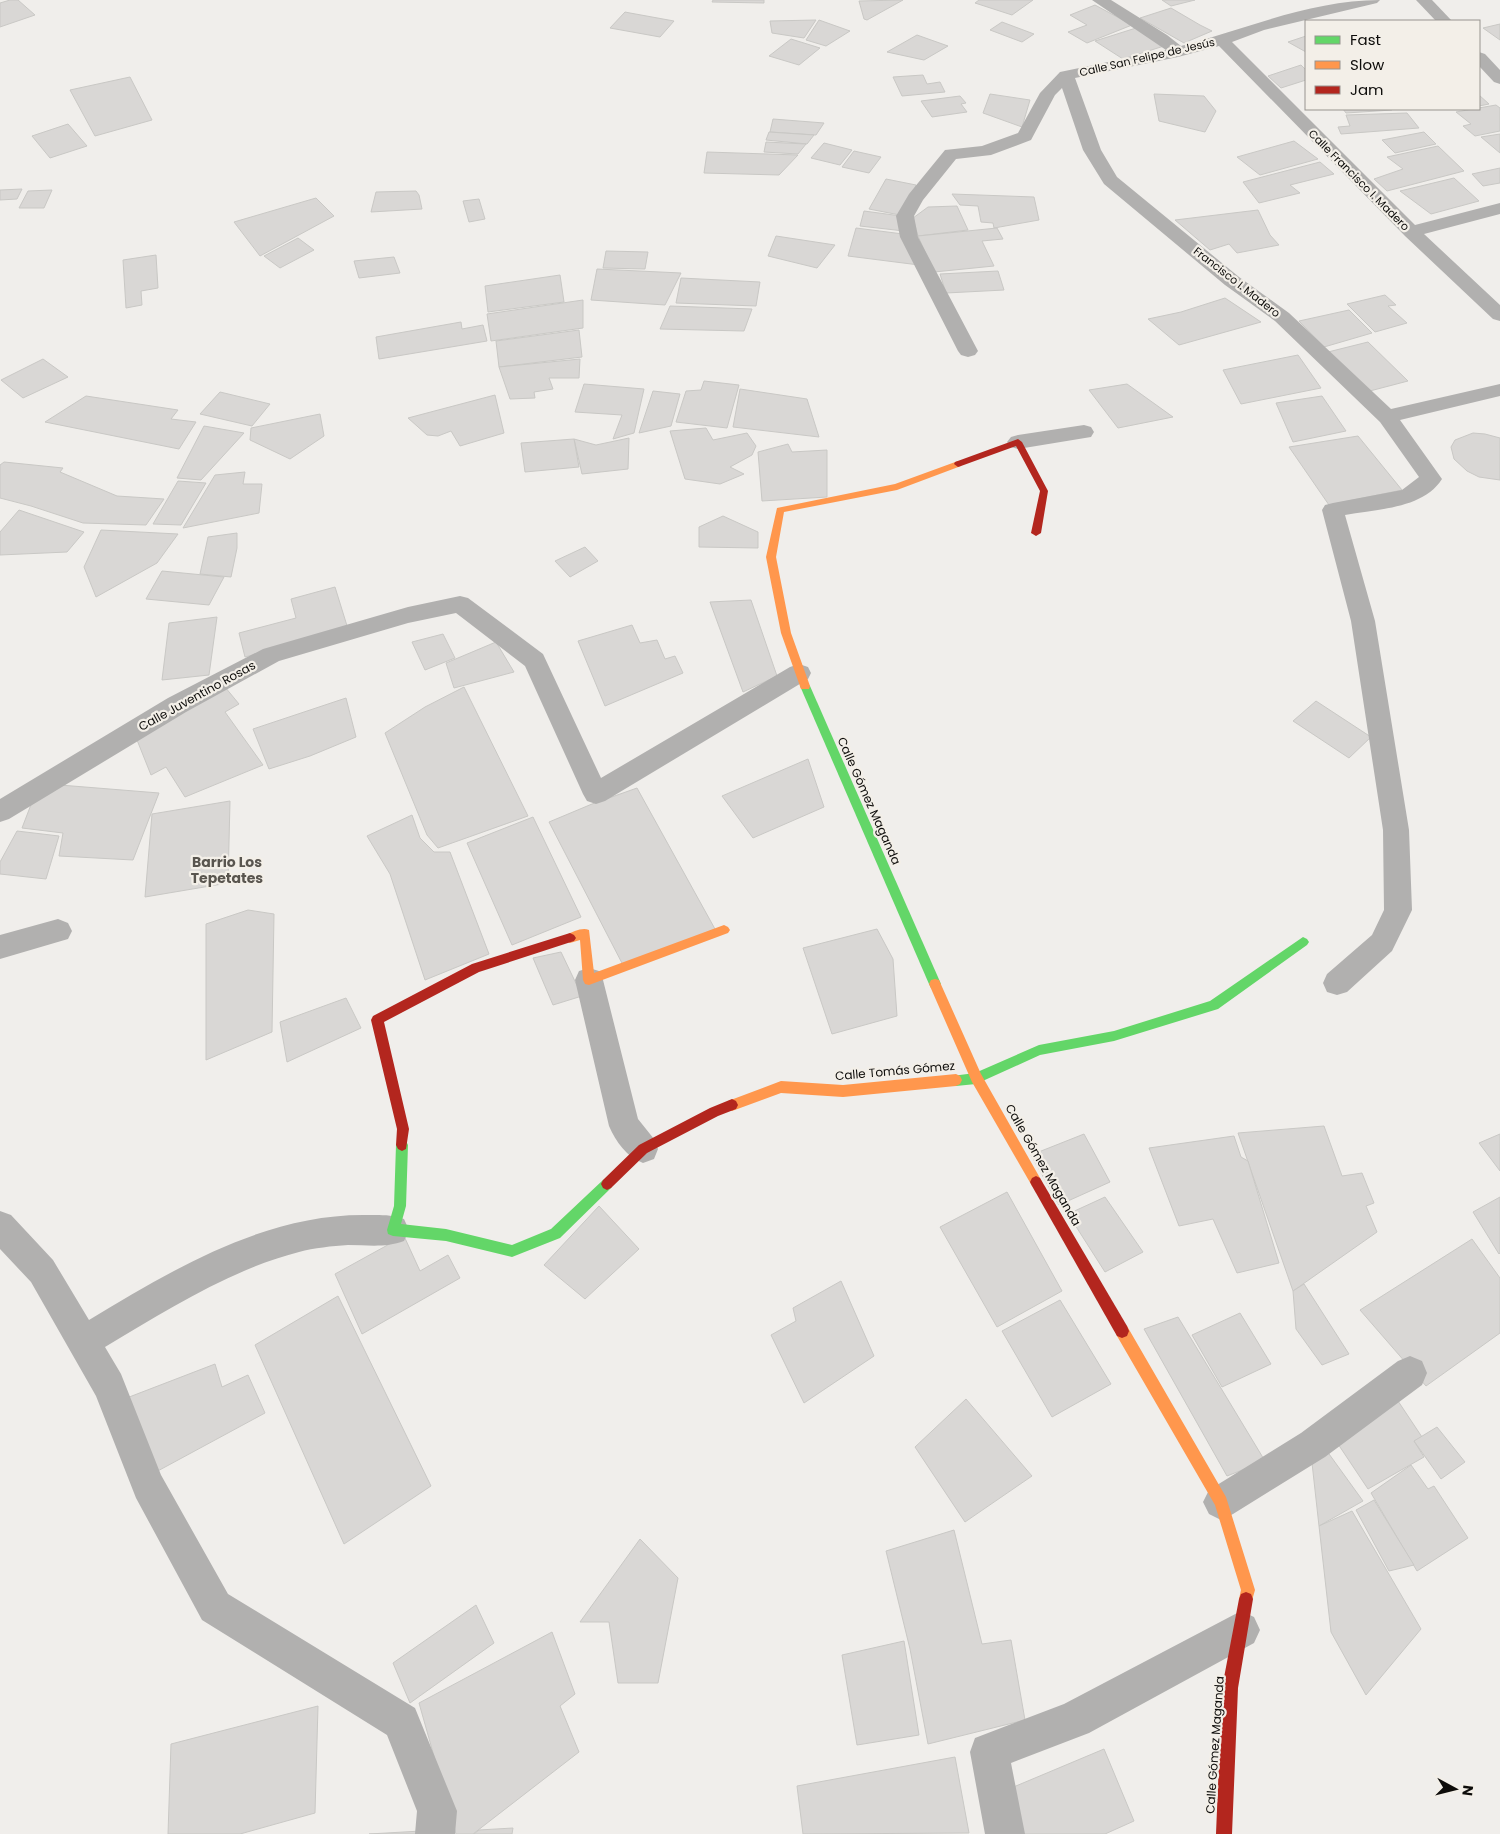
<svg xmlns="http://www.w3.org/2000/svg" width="1500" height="1834" viewBox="0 0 1500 1834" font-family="Poppins,sans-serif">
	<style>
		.building { fill: #d9d7d5; stroke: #c9c8c5 }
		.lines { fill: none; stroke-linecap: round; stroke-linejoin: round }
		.street { fill: #b1b0af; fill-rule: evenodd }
		.fast { fill: #63d668; fill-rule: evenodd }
		.slow { fill: #ff974d; fill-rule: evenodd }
		.jam { fill: #b3261e; fill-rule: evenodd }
		.labels { text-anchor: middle; stroke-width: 4.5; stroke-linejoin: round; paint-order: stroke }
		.far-street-label { font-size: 11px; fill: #0d0c0a; stroke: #f3efe8 }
		.street-label { font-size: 12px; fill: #0d0c0a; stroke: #f3efe8 }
		.neighbourhood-label { font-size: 14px; font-weight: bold; fill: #59554f; stroke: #f3efe8 }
	</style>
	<rect width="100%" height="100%" fill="#f0eeeb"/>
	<g class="building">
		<polygon points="10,0 18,0 35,15 0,27 0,3"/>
		<polygon points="713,0 764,0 764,3 712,2"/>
		<polygon points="903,0 867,20 864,19 859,1"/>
		<polygon points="979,0 1033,0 1012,15 975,3"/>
		<polygon points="1162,0 1195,0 1171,6"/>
		<polygon points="1095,5 1132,25 1087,43 1068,32 1087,25 1070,15"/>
		<polygon points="1171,8 1200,25 1212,31 1184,43 1140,18"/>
		<polygon points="625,12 630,13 674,21 660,37 610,28"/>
		<polygon points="816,20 804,38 772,33 770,21"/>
		<polygon points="819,20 850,31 826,46 806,40"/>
		<polygon points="1002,22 1034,34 1022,42 990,30"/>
		<polygon points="1500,24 1500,40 1483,28"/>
		<polygon points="1136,28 1164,46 1123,59 1095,41"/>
		<polygon points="917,35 948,46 924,60 887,52"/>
		<polygon points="1306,36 1306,52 1288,42"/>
		<polygon points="791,39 820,48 799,65 769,56"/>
		<polygon points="1301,65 1306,70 1306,80 1281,88 1268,76"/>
		<polygon points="923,75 927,84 940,82 945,92 902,96 893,77"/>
		<polygon points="130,77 152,120 95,136 70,90"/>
		<polygon points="990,94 1030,100 1022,127 983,113"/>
		<polygon points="1154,94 1204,96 1216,111 1205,132 1159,121"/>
		<polygon points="1479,95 1489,104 1479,106"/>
		<polygon points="960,96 966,103 961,104 967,112 932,117 921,101"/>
		<polygon points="1496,105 1500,108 1500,131 1475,136 1463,126 1471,124 1456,112"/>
		<polygon points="1343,109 1391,109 1392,110 1346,113"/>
		<polygon points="1407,113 1419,128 1341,134 1338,127 1350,126 1346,115"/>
		<polygon points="773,119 824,123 816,135 770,132"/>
		<polygon points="68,124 87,146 50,158 32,136"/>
		<polygon points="769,132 814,135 807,144 766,140"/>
		<polygon points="1424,132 1436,144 1395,153 1382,140"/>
		<polygon points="1500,134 1500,153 1481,137"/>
		<polygon points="1294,141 1318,159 1260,175 1237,157"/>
		<polygon points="766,142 806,144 798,154 764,152"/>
		<polygon points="824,143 852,150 840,165 811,158"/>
		<polygon points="1438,146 1464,171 1387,191 1374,179 1403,169 1387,157"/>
		<polygon points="854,151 881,157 869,173 842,167"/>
		<polygon points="707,152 798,155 779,175 704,173"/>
		<polygon points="1320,162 1334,174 1290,185 1300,193 1259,203 1243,182"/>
		<polygon points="1500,168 1500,183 1483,186 1472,174"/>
		<polygon points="1454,178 1479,201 1431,214 1400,191"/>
		<polygon points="886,179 916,185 905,216 869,209"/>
		<polygon points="22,189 17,199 0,200 0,190"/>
		<polygon points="52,190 44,208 19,208 28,191"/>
		<polygon points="416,191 419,195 422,209 371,212 376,192"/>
		<polygon points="952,194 1034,197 1039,220 994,228 993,223 981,222 978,206 960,205"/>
		<polygon points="316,198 334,216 260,256 234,222"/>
		<polygon points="479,199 485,219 469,222 463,201"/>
		<polygon points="957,206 968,230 918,236 913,218 928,207"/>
		<polygon points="1258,210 1270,235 1279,245 1237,253 1229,244 1210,250 1175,220"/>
		<polygon points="864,211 901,216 904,231 860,226"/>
		<polygon points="856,228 903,234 919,265 848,256"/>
		<polygon points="997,228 1003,239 982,241 994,266 934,272 918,236"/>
		<polygon points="776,236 835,245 817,268 768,256"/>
		<polygon points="298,238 314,250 280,268 264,256"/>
		<polygon points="606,251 648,252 645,269 603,268"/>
		<polygon points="156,255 158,288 141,291 142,305 126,308 123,260"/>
		<polygon points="394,257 400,273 359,278 354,261"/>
		<polygon points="597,269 681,273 665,305 591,300"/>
		<polygon points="998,271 1004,290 946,293 940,274"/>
		<polygon points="560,275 564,302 488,312 485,286"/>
		<polygon points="681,278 760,282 756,306 676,303"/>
		<polygon points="1385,295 1396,305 1388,306 1407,323 1375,332 1347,304"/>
		<polygon points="1225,298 1261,322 1179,345 1148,319 1181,312"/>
		<polygon points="583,300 583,328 491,341 487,314"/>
		<polygon points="670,306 752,309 744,331 660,329"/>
		<polygon points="1349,310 1372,333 1324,347 1299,321"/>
		<polygon points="461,322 462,329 483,325 487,341 379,359 376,337"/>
		<polygon points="579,330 582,357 499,367 496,341"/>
		<polygon points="1368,342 1408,381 1366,392 1328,352"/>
		<polygon points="1298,355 1321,388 1241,404 1223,370"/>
		<polygon points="43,359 68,377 23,398 1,380"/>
		<polygon points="580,359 579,378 549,378 553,389 534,392 535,398 510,399 499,367"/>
		<polygon points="704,381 739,385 727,428 676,422 686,391 701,390"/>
		<polygon points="584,384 644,389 634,433 613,439 622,415 575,412"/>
		<polygon points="1127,384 1173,417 1118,428 1089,390"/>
		<polygon points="740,389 807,399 819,437 733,427"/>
		<polygon points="653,391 680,394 671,426 639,433"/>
		<polygon points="220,392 270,404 252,426 200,414"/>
		<polygon points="495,395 504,433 460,446 451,431 438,436 427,435 408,418"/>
		<polygon points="86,396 178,410 171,419 196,422 179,449 45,422"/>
		<polygon points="1322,396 1346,431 1293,442 1276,403"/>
		<polygon points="320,414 324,436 290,459 250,440 251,428"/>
		<polygon points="204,426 244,433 201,480 177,478"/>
		<polygon points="706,428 713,440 747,433 756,446 752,455 730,467 744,474 720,484 685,479 670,431"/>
		<polygon points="1473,433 1485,434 1500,438 1500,480 1479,477 1467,471 1454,459 1451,447 1455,440"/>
		<polygon points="1358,436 1402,490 1329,505 1289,447"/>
		<polygon points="629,438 628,469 582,474 574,439 596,445"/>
		<polygon points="574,439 579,467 525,472 521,443"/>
		<polygon points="788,444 792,452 827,450 827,497 762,501 758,452"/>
		<polygon points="4,462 63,468 60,472 117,496 164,499 146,525 83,523 31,506 0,498 0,465"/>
		<polygon points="245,472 243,484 262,484 259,513 183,528 215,475"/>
		<polygon points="178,481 206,483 181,525 153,524"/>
		<polygon points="19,510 84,532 67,552 0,555 0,532"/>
		<polygon points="723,516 758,532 758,548 699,547 699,527"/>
		<polygon points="101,530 178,534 157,563 96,597 84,567"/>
		<polygon points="237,533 237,548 231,577 200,574 208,537"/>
		<polygon points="585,547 598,561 570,577 555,561"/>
		<polygon points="162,571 224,577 209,605 146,599"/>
		<polygon points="335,587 348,629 245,657 239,633 296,618 291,599"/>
		<polygon points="751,600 777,676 743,692 710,602"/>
		<polygon points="217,617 209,675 162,680 169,623"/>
		<polygon points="632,625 640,643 657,640 665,659 675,656 683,673 605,706 578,641"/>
		<polygon points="443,634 455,658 425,670 412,642"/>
		<polygon points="496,642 514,672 454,688 446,663"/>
		<polygon points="225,687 239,704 225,712 263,765 185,797 166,767 151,775 135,735"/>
		<polygon points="464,687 528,816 438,848 427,835 385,733 425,707"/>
		<polygon points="346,698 356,737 310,756 269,769 253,729"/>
		<polygon points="1316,701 1371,737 1349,758 1293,721"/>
		<polygon points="808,759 824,807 753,838 722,796"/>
		<polygon points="60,785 159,793 133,860 59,856 63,833 22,828 32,802"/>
		<polygon points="637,788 715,929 624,967 549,822 592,804"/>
		<polygon points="230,801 228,883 145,897 152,814"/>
		<polygon points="412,815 420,838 434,852 450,852 489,954 425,980 390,874 367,836"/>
		<polygon points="533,817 581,917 512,945 467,843"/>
		<polygon points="17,831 59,836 46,879 0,874 0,862"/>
		<polygon points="248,910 274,914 272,1032 206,1060 206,924"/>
		<polygon points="877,929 893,959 897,1016 832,1034 803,948"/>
		<polygon points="561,952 582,996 553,1005 533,958"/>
		<polygon points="346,998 361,1028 287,1062 280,1022"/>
		<polygon points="1324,1126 1342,1176 1362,1173 1374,1203 1366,1206 1377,1232 1293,1291 1238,1133"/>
		<polygon points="1084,1134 1110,1182 1059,1205 1031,1155"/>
		<polygon points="1500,1134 1500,1171 1479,1143"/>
		<polygon points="1234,1136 1241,1157 1248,1161 1279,1263 1237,1273 1213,1219 1179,1226 1149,1148"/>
		<polygon points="1007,1192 1062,1291 997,1327 940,1227"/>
		<polygon points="1105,1197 1143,1252 1105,1272 1068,1214"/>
		<polygon points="1500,1197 1500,1253 1499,1254 1473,1212"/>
		<polygon points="599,1206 639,1249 585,1299 544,1265"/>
		<polygon points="404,1236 420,1271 448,1255 460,1278 362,1334 335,1274"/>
		<polygon points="1472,1239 1500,1278 1500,1333 1426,1386 1360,1310"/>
		<polygon points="841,1281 874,1356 804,1403 771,1335 796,1321 793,1308"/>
		<polygon points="1304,1284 1349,1354 1322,1365 1296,1329 1293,1291"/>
		<polygon points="338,1296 431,1486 344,1544 255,1345"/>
		<polygon points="1060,1300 1111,1384 1052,1417 1002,1331"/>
		<polygon points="1240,1313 1271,1364 1222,1387 1192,1335"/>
		<polygon points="1178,1317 1265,1461 1227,1476 1144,1329"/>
		<polygon points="215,1364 222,1387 248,1375 265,1413 154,1473 124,1399"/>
		<polygon points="966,1399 1032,1476 965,1522 915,1447"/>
		<polygon points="1398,1401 1422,1437 1414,1441 1424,1457 1368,1489 1334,1438"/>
		<polygon points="1437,1427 1465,1462 1441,1479 1414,1441"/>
		<polygon points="1324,1447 1363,1501 1319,1526 1311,1454"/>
		<polygon points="1411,1465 1428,1489 1434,1486 1468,1538 1417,1571 1371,1493"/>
		<polygon points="1374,1500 1414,1565 1389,1571 1356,1510"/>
		<polygon points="1352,1511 1421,1629 1366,1695 1331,1632 1319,1526"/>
		<polygon points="954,1530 982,1644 1011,1640 1025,1720 928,1744 910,1649 886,1551"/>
		<polygon points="640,1539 678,1578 658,1683 618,1683 609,1622 580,1622"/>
		<polygon points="476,1605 494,1643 410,1703 393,1663"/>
		<polygon points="552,1632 575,1694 560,1706 579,1752 473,1834 456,1834 419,1703"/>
		<polygon points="904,1641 919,1735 857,1745 842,1655"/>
		<polygon points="318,1706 315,1813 240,1834 168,1834 171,1744"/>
		<polygon points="1104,1749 1134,1821 1105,1834 1020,1834 1004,1791"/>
		<polygon points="955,1757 969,1833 803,1834 797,1786"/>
		<polygon points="513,1828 512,1834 474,1834 479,1830"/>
		<polygon points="421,1831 421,1834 369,1834"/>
	</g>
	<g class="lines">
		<g class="street">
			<path d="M1092,0H1111L1167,35L1181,46C1246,29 1311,0 1380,0L1377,3L1264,30L1232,42L1415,225L1500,203V214L1424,234L1500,305V321L1493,319L1405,236L1219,46L1178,57L1075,78L1101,150L1117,177L1239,277L1289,313L1391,409L1500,384V396L1400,420L1442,479C1423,509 1377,509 1345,515L1375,621L1409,830L1412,910L1392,951L1347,992L1337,995L1327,992L1323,983L1327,974L1372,935L1384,910L1383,830L1351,621L1322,510L1325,505L1333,503L1402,490L1419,477L1380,422L1275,321L1225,285L1104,184L1083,150L1062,88L1055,95L1031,140L991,155L956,159L923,200L914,216L918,237L978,351L975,355L968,357L961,355L958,351L900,237L896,216L909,194L945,150L982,146L1018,133L1040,93L1060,72L1166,50Z"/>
			<polygon points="1416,0 1432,0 1452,21 1436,21"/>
			<polygon points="1479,52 1485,54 1500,70 1500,84 1494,82 1479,66"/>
			<polygon points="1084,425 1091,427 1094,432 1091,437 1018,449 1011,447 1007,442 1011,437 1018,435"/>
			<polygon points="460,596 468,598 543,654 601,778 790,667 799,664 808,667 811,673 808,679 605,801 596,804 587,801 583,794 525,666 456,613 408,623 279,661 186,712 9,819 0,822 0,799 168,698 263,649 408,607"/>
			<polygon points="58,919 68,923 72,931 68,939 0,959 0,935"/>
			<path d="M589,968L599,971L603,980L638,1119L654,1139L658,1149L654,1159L643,1163C627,1157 616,1142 609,1126L575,980L579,971Z"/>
			<path d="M0,1211L11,1215L53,1260L89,1320C172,1270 263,1215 363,1215C378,1215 391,1214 404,1219L409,1230L404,1241C386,1248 367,1245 348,1245C332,1246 314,1248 299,1252C229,1270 166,1311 105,1347L121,1374L161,1475L228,1594L415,1708L457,1811L455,1834H415L417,1811L387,1735L202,1620L136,1498L96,1396L31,1282L0,1249Z"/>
			<polygon points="1410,1356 1422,1361 1427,1373 1422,1385 1325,1457 1233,1514 1221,1520 1209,1514 1203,1502 1209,1490 1301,1433 1398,1361"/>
			<polygon points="1241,1611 1254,1617 1260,1630 1254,1643 1089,1733 1011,1763 1025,1834 985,1834 970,1752 975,1738 1064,1704"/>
		</g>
		<g class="fast">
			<polygon points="805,682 810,686 941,984 939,988 935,989 931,988 929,984 800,686"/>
			<polygon points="1303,937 1307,939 1309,942 1307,945 1218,1009 1114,1041 1040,1055 976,1084 956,1086 952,1084 950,1080 952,1076 975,1073 1039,1045 1114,1031 1210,1001"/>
			<polygon points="402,1139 406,1141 408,1145 406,1206 401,1224 446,1229 512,1245 551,1229 603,1180 607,1178 611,1180 613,1184 611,1188 560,1238 512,1257 446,1241 393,1236 388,1234 387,1230 394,1206 396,1145 398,1141"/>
		</g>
		<g class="slow">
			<polygon points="958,461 962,464 961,466 897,490 784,512 776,557 791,633 810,686 809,689 801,689 781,633 766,557 777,508 895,484"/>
			<path d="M724,925L728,927L730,930L728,933L589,985L585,984L583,980L580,940L570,943L566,941L564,938L566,935C573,932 582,927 589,930L594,973Z"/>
			<polygon points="935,979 939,980 981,1074 1040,1178 1042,1182 1040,1186 1036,1188 1032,1186 972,1082 929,984 931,980"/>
			<polygon points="956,1074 960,1076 962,1080 960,1084 956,1086 843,1097 781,1093 732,1111 728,1109 726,1105 728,1101 781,1081 843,1085"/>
			<polygon points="1122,1324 1127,1326 1226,1497 1255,1590 1251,1604 1246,1606 1241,1604 1239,1599 1241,1590 1215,1505 1117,1336 1115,1331 1117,1326"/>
		</g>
		<g class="jam">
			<polygon points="1018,439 1022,442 1048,491 1041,533 1036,536 1031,533 1040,491 1016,446 961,466 958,467 954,464 955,462"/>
			<polygon points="570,933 574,935 576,938 574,941 479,972 384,1022 409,1129 406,1149 402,1151 398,1149 396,1145 397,1129 371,1020 373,1016 472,964"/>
			<polygon points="732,1099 736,1101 738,1105 736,1109 718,1116 647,1153 611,1188 607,1190 603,1188 601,1184 603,1180 639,1145 710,1108"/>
			<polygon points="1036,1176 1040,1178 1127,1326 1129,1331 1127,1336 1122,1338 1117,1336 1032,1186 1030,1182 1032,1178"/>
			<polygon points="1246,1592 1251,1594 1253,1599 1238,1688 1232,1834 1216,1834 1222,1688 1239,1599 1241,1594"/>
		</g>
	</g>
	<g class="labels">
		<g class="far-street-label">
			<text transform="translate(1147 57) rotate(-13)" y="4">Calle San Felipe de Jesús</text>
			<text transform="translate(1359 180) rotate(45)" y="4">Calle Francisco I. Madero</text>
			<text transform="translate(1237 282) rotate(38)" y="4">Francisco I. Madero</text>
		</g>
		<g class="street-label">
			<text transform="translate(197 696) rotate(-29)" y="4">Calle Juventino Rosas</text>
			<text transform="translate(869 801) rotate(66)" y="4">Calle Gómez Maganda</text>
			<text transform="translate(895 1071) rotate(-5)" y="4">Calle Tomás Gómez</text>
			<text transform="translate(1043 1165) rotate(60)" y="4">Calle Gómez Maganda</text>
			<text transform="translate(1215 1745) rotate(-86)" y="4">Calle Gómez Maganda</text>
		</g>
		<g class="neighbourhood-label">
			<text x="227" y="867">Barrio Los<tspan x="227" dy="16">Tepetates</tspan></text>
		</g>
	</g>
	<rect x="1305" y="20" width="175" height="90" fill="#f3efe8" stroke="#97948f"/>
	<rect x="1315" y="36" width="25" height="8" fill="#63d668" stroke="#97948f"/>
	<text x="1350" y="45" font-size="15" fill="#0d0c0a">Fast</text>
	<rect x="1315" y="61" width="25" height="8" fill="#ff974d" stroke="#97948f"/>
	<text x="1350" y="70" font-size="15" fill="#0d0c0a">Slow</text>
	<rect x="1315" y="86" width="25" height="8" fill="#b3261e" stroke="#97948f"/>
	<text x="1350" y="95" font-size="15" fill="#0d0c0a">Jam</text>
	<g transform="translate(1455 1789) rotate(97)" stroke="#f3efe8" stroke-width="4" paint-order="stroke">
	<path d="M0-4L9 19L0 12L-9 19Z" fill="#0d0c0a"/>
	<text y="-8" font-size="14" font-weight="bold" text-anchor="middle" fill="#0d0c0a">N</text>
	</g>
</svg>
